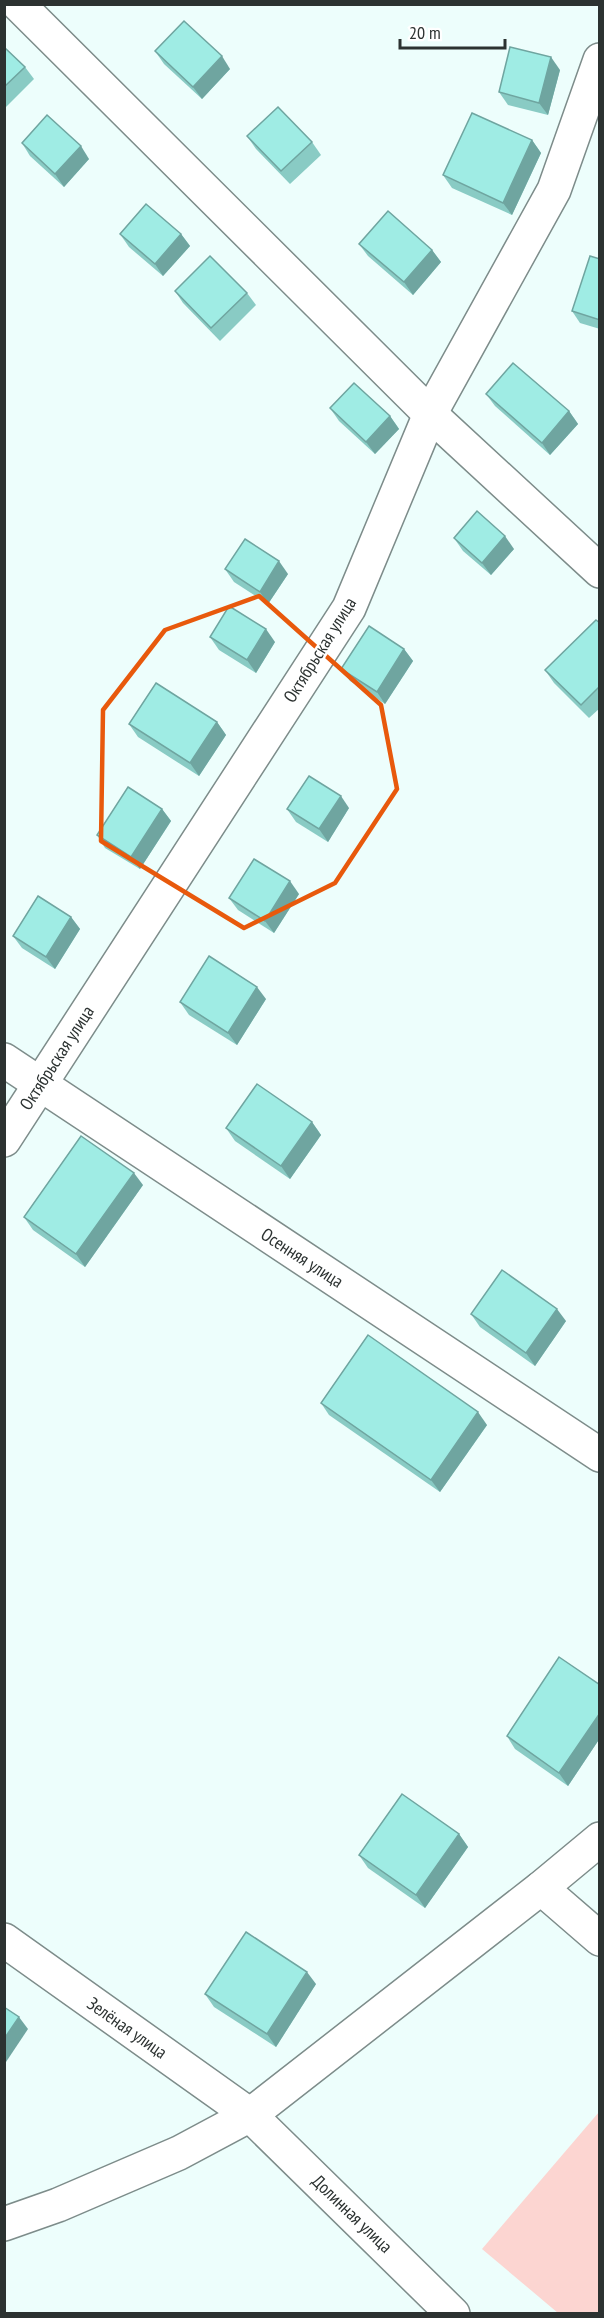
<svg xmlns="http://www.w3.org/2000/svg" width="604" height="2318" viewBox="0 0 604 2318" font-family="'PT Sans Narrow',sans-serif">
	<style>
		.green { fill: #fcd5d1 }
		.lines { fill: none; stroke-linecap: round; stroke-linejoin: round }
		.minor-casing { stroke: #7d8c8a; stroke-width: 36 }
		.minor { stroke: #fff; stroke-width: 33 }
		.wall { fill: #89cbc4 }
		.shaded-wall { fill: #6fa5a0 }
		.building { fill: #9fece4; stroke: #6fa5a0; stroke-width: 1.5 }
		.marked { fill: none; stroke: #e8590c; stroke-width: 4.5; stroke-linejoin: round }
		.labels { text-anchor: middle; stroke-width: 5; stroke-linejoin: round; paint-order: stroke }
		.street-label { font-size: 18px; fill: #2c3231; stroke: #fff }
	</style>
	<rect width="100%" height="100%" fill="#edfefc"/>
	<polygon class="green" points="599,2112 599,2313 558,2313 482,2249"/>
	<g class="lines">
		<defs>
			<g id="minor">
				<polyline points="18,4 430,414 600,571"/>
				<polyline points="4,1060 600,1455"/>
				<polyline points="4,1140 349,608 430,414 554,190 600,60"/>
				<polyline points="541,1888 600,1939"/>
				<polyline points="4,1940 250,2115 453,2314"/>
				<polyline points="4,2224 58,2205 179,2153 250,2115 541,1888 600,1839"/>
			</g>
		</defs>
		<use href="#minor" class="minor-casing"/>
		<use href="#minor" class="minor"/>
	</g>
	<g class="wall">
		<polygon points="4,47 25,67 34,79 4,109"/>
		<polygon points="155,51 230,69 202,99 164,64"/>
		<polygon points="560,70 548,115 508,105 499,92"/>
		<polygon points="247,136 312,142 321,155 290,184 256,149"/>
		<polygon points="532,140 541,153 512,215 452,188 443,175"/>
		<polygon points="22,143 89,159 64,187 30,156"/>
		<polygon points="120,234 181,234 190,246 163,276 129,247"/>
		<polygon points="359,244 432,250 441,262 413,295 368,256"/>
		<polygon points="600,259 600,329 580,323 572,311"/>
		<polygon points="175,291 247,293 256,305 220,341 183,303"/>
		<polygon points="486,394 569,411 578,424 550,455 495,406"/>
		<polygon points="330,408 390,416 399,429 375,454 339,421"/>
		<polygon points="454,538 514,549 491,575 463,551"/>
		<polygon points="225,569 288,574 268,604 234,582"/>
		<polygon points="600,623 600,708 589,718 554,683 545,670"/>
		<polygon points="210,637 275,642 256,673 219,650"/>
		<polygon points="404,649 413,661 385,704 350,681 341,669"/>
		<polygon points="217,722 226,735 199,776 138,737 129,724"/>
		<polygon points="349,808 328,842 296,822 287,809"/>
		<polygon points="162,809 171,821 140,869 105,848 97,835"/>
		<polygon points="299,894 274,933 238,910 229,898"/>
		<polygon points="71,917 80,929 55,969 22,948 13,936"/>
		<polygon points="266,999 237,1045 189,1015 180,1002"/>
		<polygon points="312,1122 321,1135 290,1179 235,1141 226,1128"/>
		<polygon points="143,1185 85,1267 33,1230 24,1217"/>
		<polygon points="471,1314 566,1321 535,1366 480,1327"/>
		<polygon points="321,1403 487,1425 440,1492 329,1415"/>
		<polygon points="600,1685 600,1738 568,1786 515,1749 507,1736"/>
		<polygon points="459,1834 468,1847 425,1908 368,1868 359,1855"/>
		<polygon points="316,1984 276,2047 214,2007 205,1994"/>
	</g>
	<g class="shaded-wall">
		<polygon points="222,56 230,69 202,99 193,87"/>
		<polygon points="551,57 560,70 548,115 539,103"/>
		<polygon points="532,140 541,153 512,215 503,203"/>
		<polygon points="81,146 89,159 64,187 55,174"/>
		<polygon points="181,234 190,246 163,276 155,264"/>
		<polygon points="432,250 441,262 413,295 404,282"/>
		<polygon points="569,411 578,424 550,455 542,443"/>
		<polygon points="390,416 399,429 375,454 366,442"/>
		<polygon points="505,536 514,549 491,575 482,563"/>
		<polygon points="279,561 288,574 268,604 260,592"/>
		<polygon points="266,629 275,642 256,673 247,660"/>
		<polygon points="404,649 413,661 385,704 377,692"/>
		<polygon points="217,722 226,735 199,776 190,763"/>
		<polygon points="341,796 349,808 328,842 319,829"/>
		<polygon points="162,809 171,821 140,869 131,857"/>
		<polygon points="290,881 299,894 274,933 265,921"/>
		<polygon points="71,917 80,929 55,969 46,957"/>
		<polygon points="257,987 266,999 237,1045 228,1033"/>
		<polygon points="312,1122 321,1135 290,1179 281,1166"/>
		<polygon points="134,1173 143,1185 85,1267 76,1254"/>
		<polygon points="557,1309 566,1321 535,1366 526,1353"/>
		<polygon points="478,1412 487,1425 440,1492 431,1480"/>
		<polygon points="600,1713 600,1738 568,1786 559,1773"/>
		<polygon points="459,1834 468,1847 425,1908 416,1895"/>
		<polygon points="307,1972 316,1984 276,2047 267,2034"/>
		<polygon points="19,2017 28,2029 4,2065 4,2039"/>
	</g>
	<g class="building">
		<polygon points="184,21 222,56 193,87 155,51"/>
		<polygon points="4,47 25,67 4,87"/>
		<polygon points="510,47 551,57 539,103 499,92"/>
		<polygon points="278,107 312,142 281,171 247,136"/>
		<polygon points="472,113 532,140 503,203 443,175"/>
		<polygon points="47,115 81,146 55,174 22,143"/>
		<polygon points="146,204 181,234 155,264 120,234"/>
		<polygon points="388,211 432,250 404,282 359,244"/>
		<polygon points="210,256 247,293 211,328 175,291"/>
		<polygon points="590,256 600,259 600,320 572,311"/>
		<polygon points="513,363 569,411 542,443 486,394"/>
		<polygon points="354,383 390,416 366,442 330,408"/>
		<polygon points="477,511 505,536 482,563 454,538"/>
		<polygon points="245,539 279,561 260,592 225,569"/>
		<polygon points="229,606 266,629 247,660 210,637"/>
		<polygon points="596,620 600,623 600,686 581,705 545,670"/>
		<polygon points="369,626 404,649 377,692 341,669"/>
		<polygon points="156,683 217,722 190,763 129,724"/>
		<polygon points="309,776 341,796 319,829 287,809"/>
		<polygon points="128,787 162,809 131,857 97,835"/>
		<polygon points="254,859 290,881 265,921 229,898"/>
		<polygon points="38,896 71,917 46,957 13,936"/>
		<polygon points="209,956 257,987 228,1033 180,1002"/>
		<polygon points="257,1084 312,1122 281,1166 226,1128"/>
		<polygon points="81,1136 134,1173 76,1254 24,1217"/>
		<polygon points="502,1270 557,1309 526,1353 471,1314"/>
		<polygon points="368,1335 478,1412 431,1480 321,1403"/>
		<polygon points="559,1657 600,1685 600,1713 559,1773 507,1736"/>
		<polygon points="402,1794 459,1834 416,1895 359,1855"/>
		<polygon points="246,1932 307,1972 267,2034 205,1994"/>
		<polygon points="4,2007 19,2017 4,2039"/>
	</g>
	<path class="marked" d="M259,596L381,705L397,789L335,883L244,928L101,841L103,710L165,630Z"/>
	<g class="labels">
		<g class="street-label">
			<text transform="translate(320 650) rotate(-58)" y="6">Октябрьская улица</text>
			<text transform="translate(57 1058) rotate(-57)" y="6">Октябрьская улица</text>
			<text transform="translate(302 1258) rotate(33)" y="6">Осенняя улица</text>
			<text transform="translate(127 2028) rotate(35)" y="6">Зелёная улица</text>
			<text transform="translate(352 2214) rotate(44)" y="6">Долинная улица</text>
		</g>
	</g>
	<rect width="604" height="2318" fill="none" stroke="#2c3231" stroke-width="12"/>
	<path d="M400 39v9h105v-9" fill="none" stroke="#2c3231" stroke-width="3"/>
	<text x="409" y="39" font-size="18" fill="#2c3231" stroke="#ffffff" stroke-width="4.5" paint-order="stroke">20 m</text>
</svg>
